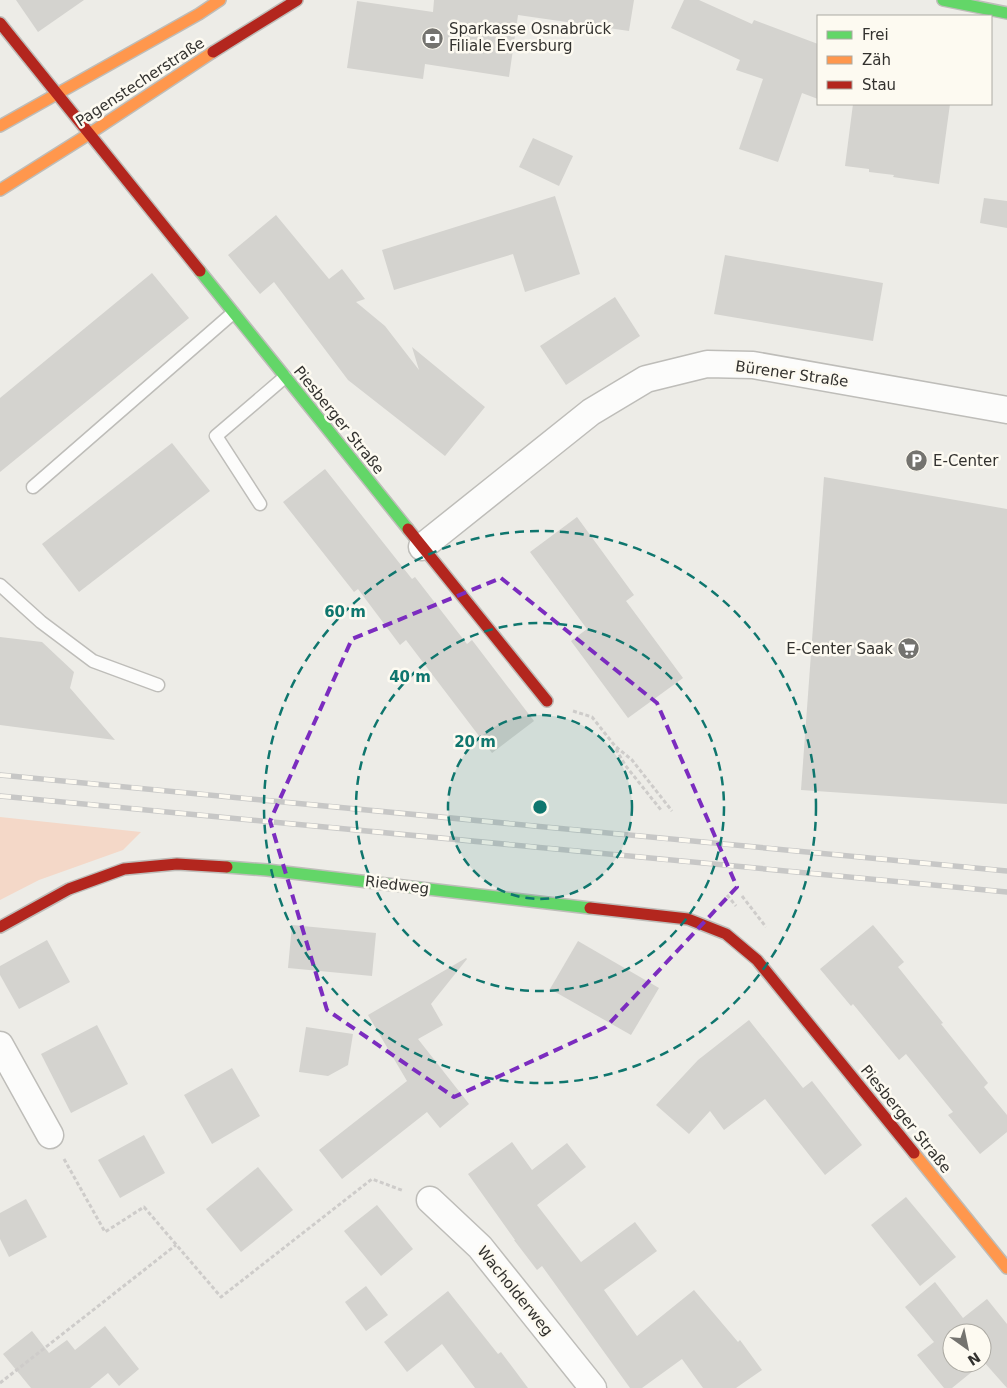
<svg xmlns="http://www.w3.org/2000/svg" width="1007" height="1388" viewBox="0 0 1007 1388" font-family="'DejaVu Sans',sans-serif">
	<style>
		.green { fill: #f4d8c8 }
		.building { fill: #d4d3cf; fill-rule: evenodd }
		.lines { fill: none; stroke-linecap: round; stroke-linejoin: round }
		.lane-casing { stroke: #bebdb9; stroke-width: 15 }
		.street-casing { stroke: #bebdb9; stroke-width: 29 }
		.fast-casing { stroke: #bebdb9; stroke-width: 14 }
		.slow-casing { stroke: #bebdb9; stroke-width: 14 }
		.jam-casing { stroke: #bebdb9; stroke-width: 14 }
		.path { stroke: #ceccca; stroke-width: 3; stroke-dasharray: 4 2.5; stroke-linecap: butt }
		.lane { stroke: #fcfcfb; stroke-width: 12 }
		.street { stroke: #fcfcfb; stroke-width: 26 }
		.fast { stroke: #63d668; stroke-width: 11 }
		.slow { stroke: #ff974d; stroke-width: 11 }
		.jam { stroke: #b3261e; stroke-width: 11 }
		.rail-casing { stroke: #c7c7c6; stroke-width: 5.5 }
		.rail { stroke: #fdfaf1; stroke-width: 4; stroke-dasharray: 11; stroke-linecap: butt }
		.marked { fill: none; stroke: #7b2cbf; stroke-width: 4; stroke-dasharray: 10 6; stroke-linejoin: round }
		.ring { fill: none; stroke: #0f766e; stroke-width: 2.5; stroke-dasharray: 9 6 }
		.labels { text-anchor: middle; stroke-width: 5; stroke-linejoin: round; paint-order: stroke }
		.poi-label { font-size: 15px; fill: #33322f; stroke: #fdfaf1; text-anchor: start }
		.street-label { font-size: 15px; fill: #33322f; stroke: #fdfaf1 }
		.centre { fill: #0f766e; stroke: #fdfaf1; stroke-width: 2.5 }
		.ring-label { font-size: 15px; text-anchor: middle; font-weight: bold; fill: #0f766e; stroke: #fdfaf1; stroke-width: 5; stroke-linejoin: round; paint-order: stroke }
	</style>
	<rect width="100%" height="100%" fill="#edece7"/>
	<polygon class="green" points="0,817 141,832 123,850 39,880 0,900"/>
	<g class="building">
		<polygon points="16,0 84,0 38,32"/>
		<polygon points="434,0 634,0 629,31 518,15 509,77 425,64 423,79 347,68 357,1 433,12"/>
		<polygon points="684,0 699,0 752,24 754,20 818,44 818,99 802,93 778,162 739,149 763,79 736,70 740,60 671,28"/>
		<polygon points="853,104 950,104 939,184 893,177 894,175 869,172 869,169 845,166"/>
		<polygon points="533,138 573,156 559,186 519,167"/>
		<polygon points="555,196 580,274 525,292 513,254 394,290 382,250"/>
		<polygon points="984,198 1007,201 1007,228 980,223"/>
		<polygon points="276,215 329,279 342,269 365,299 356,302 385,326 419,370 412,347 485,407 445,456 348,380 274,282 260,294 228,255"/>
		<polygon points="725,255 883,283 873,341 714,314"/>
		<polygon points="152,273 189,318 0,472 0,398"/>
		<polygon points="615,297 640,336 566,385 540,346"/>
		<polygon points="172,443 210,491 79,592 42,544"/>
		<polygon points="325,469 412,579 415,577 467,644 472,640 534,721 492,753 406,640 400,645 358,589 354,592 283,502"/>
		<polygon points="824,477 1007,509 1007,804 801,790"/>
		<polygon points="577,517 634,595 626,601 683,678 628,718 571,641 587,629 530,552"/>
		<polygon points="0,637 42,642 74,672 70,688 115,740 0,725"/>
		<polygon points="292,925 376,933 372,976 288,968"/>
		<polygon points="873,925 904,962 898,967 943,1023 941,1024 988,1083 984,1087 1007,1115 1007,1132 980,1154 948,1115 953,1112 906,1054 899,1060 853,1004 851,1006 820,969"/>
		<polygon points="47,940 70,982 19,1009 0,975 0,966"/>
		<polygon points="578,941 659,988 631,1035 550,989"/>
		<polygon points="466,958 467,959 431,1004 443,1025 418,1039 469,1104 440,1128 427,1112 342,1179 319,1150 407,1081 368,1015"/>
		<polygon points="749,1020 803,1088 812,1081 862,1145 825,1175 765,1099 724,1130 710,1111 689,1134 656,1105 698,1060"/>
		<polygon points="97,1025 128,1084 71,1113 41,1054"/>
		<polygon points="306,1027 353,1034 348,1065 328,1076 299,1072"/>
		<polygon points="232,1068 260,1116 212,1144 184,1095"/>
		<polygon points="144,1135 165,1173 120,1198 98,1160"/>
		<polygon points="512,1142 532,1170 567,1143 586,1167 537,1205 581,1262 635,1222 657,1251 604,1290 637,1336 694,1290 738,1342 740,1340 762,1370 736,1388 703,1388 682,1359 642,1388 630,1388 542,1266 537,1270 514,1240 515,1240 468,1174"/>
		<polygon points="258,1167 293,1210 241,1252 206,1209"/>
		<polygon points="906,1197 956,1257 920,1286 871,1225"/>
		<polygon points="26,1199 47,1237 9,1257 0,1239 0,1213"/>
		<polygon points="377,1205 413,1249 381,1276 344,1231"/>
		<path d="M935,1282L963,1318L987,1299L1007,1324V1388L984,1362L952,1388H944L917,1355L934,1342L905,1307ZM952,1333H982V1363H952Z"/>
		<polygon points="366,1286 388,1315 366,1331 345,1302"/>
		<polygon points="448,1291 498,1354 501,1352 528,1388 475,1388 442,1344 407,1372 384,1342"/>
		<polygon points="105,1326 139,1369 119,1386 108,1373 90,1388 31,1388 3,1354 32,1331 49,1353 67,1340 75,1350"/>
	</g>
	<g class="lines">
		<defs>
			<g id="lane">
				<polyline points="33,487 233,313"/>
				<polyline points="260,504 216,436 285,377"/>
				<polyline points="0,585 41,622 93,661 158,685"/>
			</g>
			<g id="street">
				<polyline points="422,547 591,412 646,379 707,364 753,365 1007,410"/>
				<polyline points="0,1045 50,1135"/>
				<polyline points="430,1200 480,1247 593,1388"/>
			</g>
			<g id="fast">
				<polyline points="943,0 1007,13"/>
				<polyline points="200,271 408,529"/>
				<polyline points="227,867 267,870 590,908"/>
			</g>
			<g id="slow">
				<polyline points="0,126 199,14 220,0"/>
				<polyline points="0,190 89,134 213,52"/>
				<polyline points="914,1153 1007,1268"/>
			</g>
			<g id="jam">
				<polyline points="0,23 200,271"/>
				<polyline points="213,52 297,0"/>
				<polyline points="408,529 547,701"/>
				<polyline points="590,908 688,919 726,934 757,960 914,1153"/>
				<polyline points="0,927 69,889 124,869 177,864 227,867"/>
			</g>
		</defs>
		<use href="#lane" class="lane-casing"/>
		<use href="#street" class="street-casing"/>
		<use href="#fast" class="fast-casing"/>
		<use href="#slow" class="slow-casing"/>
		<use href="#jam" class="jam-casing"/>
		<g class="path">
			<polyline points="573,711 592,717 615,746 632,760 672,811"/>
			<polyline points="616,749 625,765 661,810"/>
			<polyline points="727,895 736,906"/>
			<polyline points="742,896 766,927"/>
			<polyline points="64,1159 105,1232 144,1207 221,1297 372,1179 404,1191"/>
			<polyline points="0,1383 176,1245"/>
		</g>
		<use href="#lane" class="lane"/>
		<use href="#street" class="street"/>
		<use href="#fast" class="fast"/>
		<use href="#slow" class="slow"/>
		<use href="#jam" class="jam"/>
		<defs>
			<g id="rail">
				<polyline points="0,775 1007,871"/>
				<polyline points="0,796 1007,892"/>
			</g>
		</defs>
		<use href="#rail" class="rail-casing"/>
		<use href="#rail" class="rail"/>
	</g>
	<path class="marked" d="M501,578L657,703L737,887L606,1027L454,1097L327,1010L270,821L352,639Z"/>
	<circle cx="540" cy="807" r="92" fill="#0f766e" fill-opacity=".12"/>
	<g class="ring">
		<circle cx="540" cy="807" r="92"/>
		<circle cx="540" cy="807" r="184"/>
		<circle cx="540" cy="807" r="276"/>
	</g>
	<defs>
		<symbol id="bank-disc" viewBox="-11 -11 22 22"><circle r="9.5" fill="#74736f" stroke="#fdfaf1"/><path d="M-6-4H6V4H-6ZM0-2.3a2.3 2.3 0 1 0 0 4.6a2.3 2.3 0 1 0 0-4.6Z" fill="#fff"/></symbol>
		<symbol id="parking-disc" viewBox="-11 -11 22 22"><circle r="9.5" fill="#74736f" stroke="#fdfaf1"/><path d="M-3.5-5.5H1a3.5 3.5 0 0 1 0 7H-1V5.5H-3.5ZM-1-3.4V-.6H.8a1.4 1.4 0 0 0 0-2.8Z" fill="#fff"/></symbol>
		<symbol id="supermarket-disc" viewBox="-11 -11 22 22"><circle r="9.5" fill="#74736f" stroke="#fdfaf1"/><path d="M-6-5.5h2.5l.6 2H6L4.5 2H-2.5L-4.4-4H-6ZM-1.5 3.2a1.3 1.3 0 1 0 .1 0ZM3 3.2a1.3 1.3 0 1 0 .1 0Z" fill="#fff"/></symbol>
	</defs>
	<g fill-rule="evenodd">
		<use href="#bank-disc" x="420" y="26" width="25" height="25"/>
		<use href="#parking-disc" x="904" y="448" width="25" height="25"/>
		<use href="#supermarket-disc" x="896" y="636" width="25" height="25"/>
	</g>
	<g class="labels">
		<g class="poi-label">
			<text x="449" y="34">Sparkasse Osnabrück<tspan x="449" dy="17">Filiale Eversburg</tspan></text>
			<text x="933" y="466">E-Center</text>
			<text x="893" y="654" text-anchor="end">E-Center Saak</text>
		</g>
		<g class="street-label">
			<text transform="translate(140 82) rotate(-33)" y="5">Pagenstecherstraße</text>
			<text transform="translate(792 374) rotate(8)" y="5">Bürener Straße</text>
			<text transform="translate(339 420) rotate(51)" y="5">Piesberger Straße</text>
			<text transform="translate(397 885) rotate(7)" y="5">Riedweg</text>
			<text transform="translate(906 1119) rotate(51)" y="5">Piesberger Straße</text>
			<text transform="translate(515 1291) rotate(51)" y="5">Wacholderweg</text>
		</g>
	</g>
	<circle cx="540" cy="807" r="8" class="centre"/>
	<g class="ring-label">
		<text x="345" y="617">60 m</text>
		<text x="410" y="682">40 m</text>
		<text x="475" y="747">20 m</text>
	</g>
	<rect x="817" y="15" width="175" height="90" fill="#fdfaf1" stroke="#acaaa3"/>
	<rect x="827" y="31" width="25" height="8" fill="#63d668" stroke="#acaaa3"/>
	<text x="862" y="40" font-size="15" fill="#33322f">Frei</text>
	<rect x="827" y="56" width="25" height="8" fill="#ff974d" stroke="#acaaa3"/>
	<text x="862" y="65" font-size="15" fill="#33322f">Zäh</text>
	<rect x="827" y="81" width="25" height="8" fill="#b3261e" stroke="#acaaa3"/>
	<text x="862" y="90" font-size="15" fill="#33322f">Stau</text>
	<g transform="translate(967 1348) rotate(147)"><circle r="24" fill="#fdfaf1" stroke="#acaaa3"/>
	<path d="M0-4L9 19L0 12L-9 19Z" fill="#74736f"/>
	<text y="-8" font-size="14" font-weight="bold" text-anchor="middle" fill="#33322f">N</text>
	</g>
</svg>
